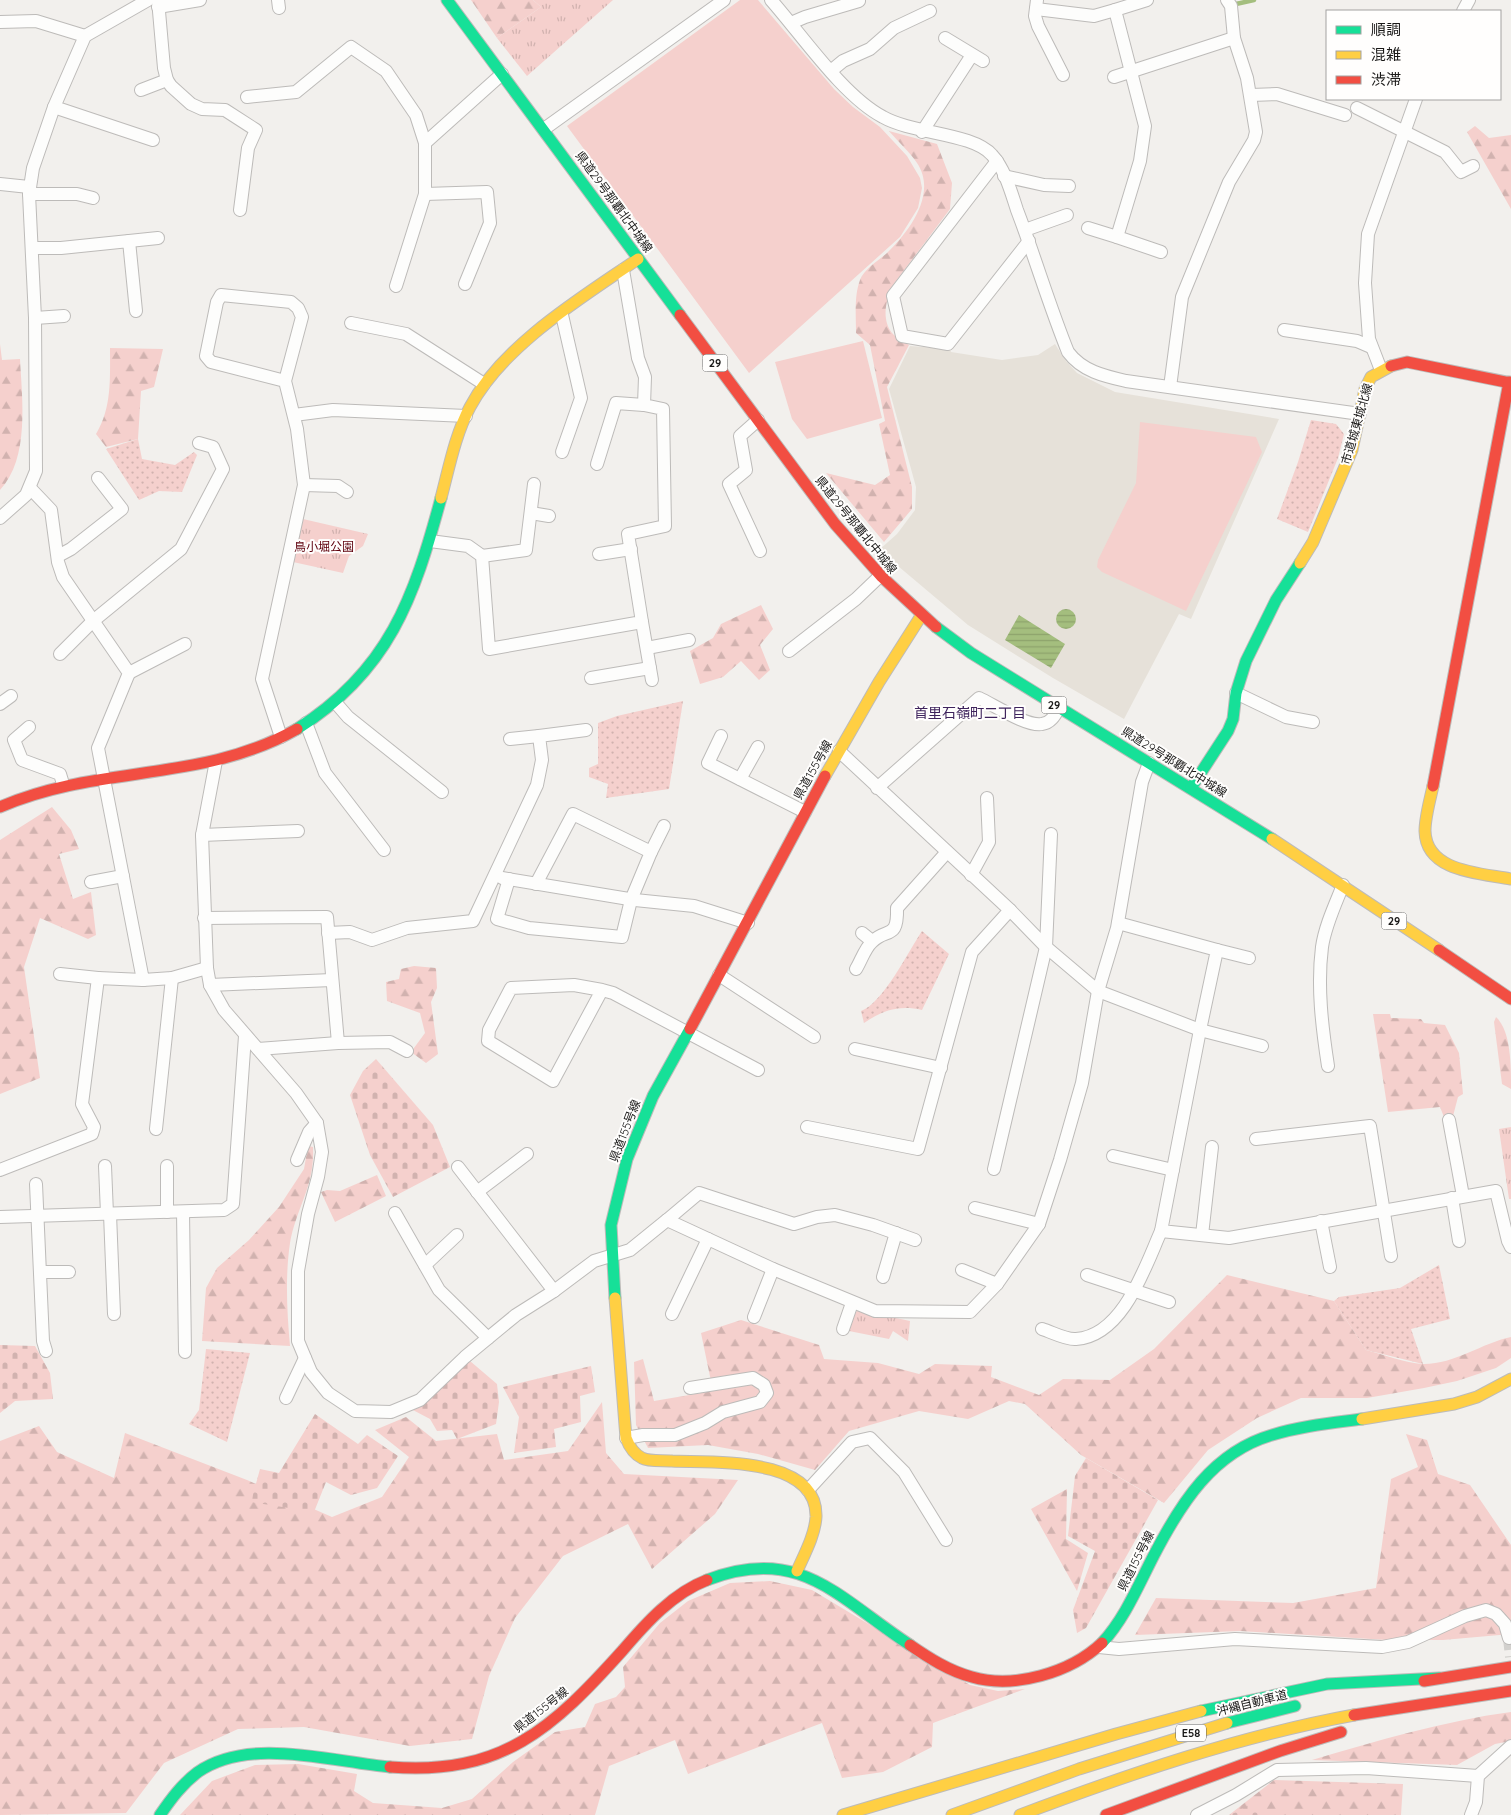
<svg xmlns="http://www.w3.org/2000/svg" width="1511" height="1815" viewBox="0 0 1511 1815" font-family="Quicksand,'Noto Sans JP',sans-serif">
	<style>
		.built { fill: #e6e1d9 }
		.grass { fill: url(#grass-dots) }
		.forest { fill: url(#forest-firs) }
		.cemetery { fill: url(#cemetery-stones) }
		.park { fill: url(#park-tufts) }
		.pitch { fill: #f5d0cd }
		.water { fill: url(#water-rules) }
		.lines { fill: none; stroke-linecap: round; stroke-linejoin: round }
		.stream { stroke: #a4be7e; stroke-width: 4.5 }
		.street-tunnel { stroke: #d2d0cd; stroke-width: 12; stroke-dasharray: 12 6; stroke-linecap: butt }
		.street-casing { stroke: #bdbbb9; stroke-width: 14 }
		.fast-casing { stroke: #bdbbb9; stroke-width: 13 }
		.slow-casing { stroke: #bdbbb9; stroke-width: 13 }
		.jam-casing { stroke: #bdbbb9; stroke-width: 13 }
		.street { stroke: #fdfdfc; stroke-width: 12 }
		.fast { stroke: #16e098; stroke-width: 11 }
		.slow { stroke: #ffcf43; stroke-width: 11 }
		.jam { stroke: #f24e42; stroke-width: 11 }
		.labels { text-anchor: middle; stroke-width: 4; stroke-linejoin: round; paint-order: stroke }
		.shield { fill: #fffefd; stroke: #5f5e5d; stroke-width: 1 }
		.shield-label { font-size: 11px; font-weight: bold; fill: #1a1918 }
		.street-label { font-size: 12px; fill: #1a1918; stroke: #fffefd }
		.park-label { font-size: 12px; fill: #5e000c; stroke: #fffefd }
		.neighbourhood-label { font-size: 14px; fill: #3e235c; stroke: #fffefd }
	</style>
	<defs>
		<pattern id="grass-dots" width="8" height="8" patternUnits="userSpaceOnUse" patternTransform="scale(1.25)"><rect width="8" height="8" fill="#f5d0cd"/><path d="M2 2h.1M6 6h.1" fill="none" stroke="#d1b2af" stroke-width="1.8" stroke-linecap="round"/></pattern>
		<pattern id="forest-firs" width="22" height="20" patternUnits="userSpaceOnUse" patternTransform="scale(1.25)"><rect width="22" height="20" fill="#f5d0cd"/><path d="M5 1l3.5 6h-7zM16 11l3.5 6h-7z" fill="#d1b2af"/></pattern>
		<pattern id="cemetery-stones" width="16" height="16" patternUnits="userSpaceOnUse" patternTransform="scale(1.25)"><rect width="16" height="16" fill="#f5d0cd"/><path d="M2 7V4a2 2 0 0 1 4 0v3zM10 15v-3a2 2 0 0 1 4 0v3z" fill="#d1b2af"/></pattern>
		<pattern id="park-tufts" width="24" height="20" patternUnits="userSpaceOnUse" patternTransform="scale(1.25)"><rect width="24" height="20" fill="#f5d0cd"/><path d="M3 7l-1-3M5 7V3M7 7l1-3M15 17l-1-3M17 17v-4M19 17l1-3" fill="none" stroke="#d1b2af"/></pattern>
		<pattern id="water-rules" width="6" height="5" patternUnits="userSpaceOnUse" patternTransform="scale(1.25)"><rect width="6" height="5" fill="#a4be7e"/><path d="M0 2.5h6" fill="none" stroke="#8da36c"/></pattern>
	</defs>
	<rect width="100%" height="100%" fill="#f2f0ed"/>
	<polygon class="built" points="1055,344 1066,361 1077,373 1115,392 1279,419 1191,619 1179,614 1124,719 1053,678 968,625 879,550 897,534 915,510 916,487 889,389 910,346 950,349 951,352 1002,360 1038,355"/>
	<g class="grass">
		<polygon points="1311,420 1336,424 1344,434 1338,458 1308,532 1277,519 1298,462"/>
		<polygon points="138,439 142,459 175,465 194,452 197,455 182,492 159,491 139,500 106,449"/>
		<polygon points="683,701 669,789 606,798 608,784 589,777 589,768 598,764 598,723 617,716"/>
		<path d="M922,931L949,954L922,1010C899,1005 883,1010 864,1023L861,1011C883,1003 908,952 922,931Z"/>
		<polygon points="1439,1265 1450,1319 1411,1329 1423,1364 1366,1350 1334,1301 1339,1297 1400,1288"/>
		<polygon points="206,1349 250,1353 227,1442 189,1424 199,1410"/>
	</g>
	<g class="forest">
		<polygon points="471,0 533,0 541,7 497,38"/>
		<polygon points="1475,126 1489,138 1511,135 1511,209 1467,132"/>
		<path d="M889,131L937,144L952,183L950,209L893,285C886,299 881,319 892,333C896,338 904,342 909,345L887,387L912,487V509L884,542L826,473L875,485L890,475L879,424L885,421L870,345L856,333C856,316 854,296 860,280C863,270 879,260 887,253C908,233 938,194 917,163C910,152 898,142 889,131Z"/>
		<path d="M0,344L2,360L20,359C22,399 30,458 0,490Z"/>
		<path d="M110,348L163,349L154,387L141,391L138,439L106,447L96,434C112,408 110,378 110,348Z"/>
		<polygon points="761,605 773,629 760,645 770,670 759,680 741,661 723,677 700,684 690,651 713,638 721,624"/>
		<polygon points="52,807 71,830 79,849 59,854 73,899 91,892 96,935 88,939 40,918 24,967 40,1078 0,1094 0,840"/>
		<polygon points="414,966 436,968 437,988 431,1002 438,1054 426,1063 411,1052 425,1033 420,1013 387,1001 386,982 399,979 401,969"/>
		<polygon points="1373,1014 1390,1014 1391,1018 1421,1019 1424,1023 1445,1025 1459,1053 1463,1094 1458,1097 1453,1116 1444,1117 1440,1107 1388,1112"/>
		<path d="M1496,1017C1511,1031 1511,1065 1511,1089L1502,1084L1494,1022Z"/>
		<path d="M308,1146L313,1147C315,1186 296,1208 290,1243C285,1277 287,1312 290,1346L202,1341L206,1288L217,1268L249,1240L279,1207L304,1169Z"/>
		<polygon points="377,1175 386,1196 335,1222 321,1192 327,1190 340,1191"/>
		<path d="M1227,1275L1334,1301L1366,1350C1382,1354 1406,1363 1422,1364C1453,1365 1482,1343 1511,1337V1358L1496,1368L1457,1381L1424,1388L1367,1398H1301L1257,1418L1208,1450L1164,1503L1081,1455L1025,1404L1009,1401L968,1419L919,1411L849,1431L815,1470L758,1454L708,1445L648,1448L636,1425L634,1362L643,1359L654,1401L713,1391L701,1333L741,1320L819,1345L824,1359L878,1363L919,1374L935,1364L992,1366L991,1377L1039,1395L1063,1379L1110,1380L1154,1349Z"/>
		<polygon points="602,1402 606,1453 624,1474 738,1480 715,1514 652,1569 628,1524 563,1556 515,1618 489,1676 472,1739 410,1746 304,1727 238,1729 164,1763 126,1813 0,1815 0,1441 39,1426 57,1452 114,1478 125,1433 247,1480 332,1517 382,1497 409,1457 375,1430 406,1417 436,1441 497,1434 504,1460 568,1451"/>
		<polygon points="1406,1434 1427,1440 1438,1474 1470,1485 1511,1545 1511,1634 1443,1640 1387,1640 1240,1631 1135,1635 1156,1598 1293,1603 1376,1588 1391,1479 1418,1467"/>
		<polygon points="1067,1489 1066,1539 1088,1553 1077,1591 1031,1509"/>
		<polygon points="770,1581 812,1590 970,1685 998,1691 1025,1689 933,1723 932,1747 883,1772 842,1778 822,1723 688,1774 675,1740 609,1766 595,1815 180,1815 212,1781 255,1765 298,1764 357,1774 354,1791 373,1803 442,1808 472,1799 513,1762 555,1732 585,1727 595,1704 616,1697 625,1687 623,1667 660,1623 688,1601 730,1583"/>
		<path d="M1511,1712V1741L1495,1744L1457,1765L1312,1760C1377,1741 1443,1721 1511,1712Z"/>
		<polygon points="1274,1780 1403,1784 1401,1815 1229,1815"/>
	</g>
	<g class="cemetery">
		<polygon points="376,1059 433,1125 450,1167 393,1197 370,1155 350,1095 363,1071"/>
		<polygon points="0,1345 35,1346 50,1373 53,1399 15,1401 0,1413"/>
		<polygon points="470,1361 497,1384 499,1402 496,1424 457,1439 452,1430 437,1431 430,1419 411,1409"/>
		<polygon points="591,1366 595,1392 580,1396 581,1422 554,1429 556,1447 514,1453 519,1417 503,1387"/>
		<polygon points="315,1414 358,1444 367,1435 398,1456 377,1488 351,1495 326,1482 314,1512 251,1502 260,1469 279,1473"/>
		<polygon points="1086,1458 1158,1500 1086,1628 1077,1633 1073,1610 1095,1551 1068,1536 1075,1476"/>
		<polygon points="1253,1803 1260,1815 1230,1815"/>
	</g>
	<g class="park">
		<polygon points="533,0 613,0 527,76 497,38 541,7"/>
		<polygon points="303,519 368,534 363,546 349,556 343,573 293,562"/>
		<polygon points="1511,1127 1511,1199 1509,1199 1499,1129"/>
		<polygon points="859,1310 910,1321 908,1341 893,1331 889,1339 849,1331 854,1313"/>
	</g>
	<g class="pitch">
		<polygon points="740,0 758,0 834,89 853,107 880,127 907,156 920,178 922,188 918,208 900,237 749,373 567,126"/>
		<polygon points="863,341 882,418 807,439 792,419 775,362"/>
		<polygon points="1140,422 1256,437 1262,452 1186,611 1102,572 1097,567 1098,560 1136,483"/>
	</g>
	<g class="water">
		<circle cx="1066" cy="619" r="10"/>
		<polygon points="1019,615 1065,644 1051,668 1005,640"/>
	</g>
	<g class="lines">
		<polyline class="stream" points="1236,4 1254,0"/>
		<polyline class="street-tunnel" points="1509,1638 1511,1657"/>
		<defs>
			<g id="street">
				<polyline points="158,0 164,68 167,80 171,86 191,104 202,109 225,110 256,130 248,148 240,210"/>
				<polyline points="278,0 279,8"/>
				<path d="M771,0C802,35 843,96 883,117C913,134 973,133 992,155C1005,169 1011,192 1017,210C1035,257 1049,305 1068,352C1082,371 1104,376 1126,381L1360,414"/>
				<polyline points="1037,0 1035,16 1038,26 1063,75"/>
				<polyline points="1147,0 1115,10 1145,126 1140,161 1117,237 1161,252"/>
				<polyline points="158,7 200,0"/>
				<polyline points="1036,9 1094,16 1115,10"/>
				<polyline points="1463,11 1469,0"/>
				<polyline points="0,22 36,21 85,36"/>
				<polyline points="791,23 805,17 859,1"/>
				<polyline points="945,38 983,61"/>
				<polyline points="832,70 843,61 870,49 894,28 930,11"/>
				<polyline points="1114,77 1234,38"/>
				<polyline points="141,90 167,80"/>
				<polyline points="1251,95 1277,94 1345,115"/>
				<polyline points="247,97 296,92 351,47 386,71 416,115 425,143 425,194 396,286"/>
				<polyline points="54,107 153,140"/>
				<polyline points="1357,108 1445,152 1461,172 1473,166"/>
				<polyline points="544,129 724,0"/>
				<polyline points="922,132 972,55"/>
				<polyline points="425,143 502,74"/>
				<polyline points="997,161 893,296 902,336 948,344 1029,241"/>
				<polyline points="1004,176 1044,185 1069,186"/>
				<polyline points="0,184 29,187"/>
				<polyline points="29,194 77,194 93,198"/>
				<polyline points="425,194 487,192 490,223 465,284"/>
				<polyline points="1088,228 1117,237"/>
				<polyline points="1025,230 1067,215"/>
				<polyline points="129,241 158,238"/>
				<polyline points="33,248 61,248 129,241 136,311"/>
				<polyline points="562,315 581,398 562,452"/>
				<polyline points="35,318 64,316"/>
				<polyline points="351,323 406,334 484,384"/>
				<polyline points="1284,330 1357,341 1371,347"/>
				<polyline points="1381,370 1369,339 1365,283 1368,234 1416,99"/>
				<polyline points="1170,387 1182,297 1229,182 1254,140 1256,132 1247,78 1234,38 1231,6 1227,0"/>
				<polyline points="294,415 333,410 466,416"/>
				<polyline points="758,420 740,436 746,470 729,484 760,551"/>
				<polyline points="597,464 616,403 644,405"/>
				<polyline points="304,485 338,486 347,492"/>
				<polyline points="30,488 51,510 58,562 63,577 129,673 98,748 143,980 172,978 207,968"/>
				<polyline points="531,513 549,516"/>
				<polyline points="0,518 26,495 36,471 35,318 29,194 33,168 54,107 85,36 148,0"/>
				<polyline points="430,541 468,546 482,556 489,649 642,622 628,534 665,526 663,409 644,405 645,377 638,358 623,270"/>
				<polyline points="599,554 631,549"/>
				<polyline points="58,556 71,549 122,509 98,478"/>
				<polyline points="482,556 526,550 534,484"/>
				<polyline points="642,622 652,680"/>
				<polyline points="647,648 689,640"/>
				<polyline points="789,651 856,599 879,577"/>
				<polyline points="60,654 93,621 181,549 223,469 213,447 199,443"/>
				<polyline points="129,673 185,644"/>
				<polyline points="591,678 650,668"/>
				<polyline points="1236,693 1286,717 1313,722"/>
				<polyline points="335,702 348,717 442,792"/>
				<polyline points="0,704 11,696"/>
				<polyline points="306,723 325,773 384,850"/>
				<polyline points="29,727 14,740 22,760 60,774 63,784"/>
				<polyline points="721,736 708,763 805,812"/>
				<polyline points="281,737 262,679 304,485 297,429 285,381 302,317 298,308 291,302 221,295 217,302 206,356 211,362 285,381"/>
				<polyline points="510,739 539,736"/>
				<polyline points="839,751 1010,910 1046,947 1098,991 1200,1030 1161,1231 1229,1238 1496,1191 1508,1241 1511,1247"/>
				<polyline points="216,761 202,835 207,968 210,985 224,1010 296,1093 317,1123 322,1152 318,1177 308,1214 298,1271 298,1341 311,1372 328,1393 355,1411 391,1412 420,1400 465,1357 516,1315 554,1291 594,1261 630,1250 667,1220 773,1269 875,1311 970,1312 997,1284 1039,1224 1060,1160 1082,1083 1098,991 1117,928 1142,782 1149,763"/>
				<polyline points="740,779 758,747"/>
				<path d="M877,788L979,698C994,705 1027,727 1042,724C1051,723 1055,715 1059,708"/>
				<polyline points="202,835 298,831"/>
				<polyline points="651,852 664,826"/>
				<polyline points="971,875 989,842 987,798"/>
				<polyline points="502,878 635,900 694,906 748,923"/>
				<polyline points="509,879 497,919 529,928 622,937 631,900 651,852 573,814 536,884"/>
				<polyline points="91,882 123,876"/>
				<polyline points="204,918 327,917 338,1043"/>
				<polyline points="1118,923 1217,950 1200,1030 1262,1046"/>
				<polyline points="328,933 350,932 372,940 407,928 473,921 537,785 542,760 539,736 586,730"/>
				<polyline points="862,933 872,941"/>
				<polyline points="1217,950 1249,958"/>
				<path d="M856,969C861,961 865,948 872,942C886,927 898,941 897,908L947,852"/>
				<polyline points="60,974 98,978"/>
				<polyline points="719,975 814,1037"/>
				<polyline points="210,985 332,980"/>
				<polyline points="602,990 574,985 511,988 489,1030 488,1041 553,1081 602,990 613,993 758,1070"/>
				<polyline points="258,1049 338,1043 390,1042 407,1051"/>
				<polyline points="855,1049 941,1068"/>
				<path d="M1328,1066C1322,1027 1317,986 1322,947C1325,926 1335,905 1343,885"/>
				<polyline points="1449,1120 1463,1196"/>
				<polyline points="807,1127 918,1149 972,952 1010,910"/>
				<polyline points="156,1129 172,978"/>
				<polyline points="1256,1139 1370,1126 1391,1256"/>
				<polyline points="1113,1156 1173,1170"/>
				<polyline points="297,1160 309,1132 317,1123"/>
				<polyline points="105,1166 107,1214"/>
				<polyline points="458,1167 554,1291"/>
				<polyline points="994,1169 1046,947 1051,834"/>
				<polyline points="0,1170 92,1134 94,1127 82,1104 98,978 143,980"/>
				<polyline points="36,1184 43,1341 46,1351"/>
				<polyline points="477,1192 527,1154"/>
				<polyline points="1452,1198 1459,1241"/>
				<polyline points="975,1208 1039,1224"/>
				<polyline points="167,1212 167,1166"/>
				<polyline points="183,1212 185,1352"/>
				<polyline points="395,1213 439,1290 488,1338"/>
				<polyline points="110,1214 114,1314"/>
				<polyline points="0,1217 224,1210 233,1204 245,1036"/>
				<polyline points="667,1220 699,1193 794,1224 817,1217 835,1215 873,1225 915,1240"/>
				<polyline points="1321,1221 1330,1267"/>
				<polyline points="1202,1235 1212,1147"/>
				<polyline points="425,1265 457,1235"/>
				<polyline points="962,1270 997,1284"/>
				<polyline points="40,1272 69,1272"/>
				<polyline points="1087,1275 1169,1302"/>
				<polyline points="883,1277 896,1233"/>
				<polyline points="672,1314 708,1239"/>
				<polyline points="754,1317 773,1269"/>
				<polyline points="843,1329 852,1303"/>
				<path d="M1042,1329C1052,1332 1066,1340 1076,1339C1123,1336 1145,1267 1161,1231"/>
				<polyline points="286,1398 305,1358"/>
				<polyline points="626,1438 643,1435 675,1435 705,1423 723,1412 760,1402 767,1393 764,1385 753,1378 690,1388"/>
				<polyline points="808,1490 852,1442 870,1438 904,1472 946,1540"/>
				<polyline points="1099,1647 1119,1649 1235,1639 1382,1647 1408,1642 1465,1616 1486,1610 1496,1614 1505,1624 1509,1638"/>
				<polyline points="1197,1815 1236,1795 1277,1770 1366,1768 1478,1776"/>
				<polyline points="1471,1815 1476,1802 1478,1776 1511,1746"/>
			</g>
			<g id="fast">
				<polyline points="447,0 680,315"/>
				<polyline points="936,627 971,653 1272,839"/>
				<path d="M297,729C389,671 414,598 441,498"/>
				<polyline points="1191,788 1228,731 1233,719 1236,693 1246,661 1276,600 1300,563"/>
				<polyline points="615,1298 611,1225 627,1159 653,1096 690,1029"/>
				<path d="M707,1580C800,1544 838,1598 910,1645"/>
				<path d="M1102,1643C1125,1618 1138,1586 1154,1555C1181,1503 1213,1452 1272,1435C1301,1426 1332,1423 1362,1419"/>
				<polyline points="1201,1711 1327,1684 1439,1678"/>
				<polyline points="1227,1723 1295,1706"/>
				<path d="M160,1815C171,1799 182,1784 198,1772C250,1736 332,1762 390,1767"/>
			</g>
			<g id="slow">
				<path d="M441,498C449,468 455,435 470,407C503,345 581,298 638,259"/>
				<polyline points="1300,563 1313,542 1352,450 1365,389 1371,377 1391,366"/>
				<polyline points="825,776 879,682 921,616"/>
				<path d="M1433,786C1430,800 1425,817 1425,831C1426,872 1480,873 1511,879"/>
				<polyline points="1272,839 1439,950"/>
				<path d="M615,1298L626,1438C629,1446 634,1454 642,1458C649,1462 664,1460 672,1461C713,1463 818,1456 816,1517C815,1535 804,1555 797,1571"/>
				<polyline points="1362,1419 1454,1404 1477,1397 1511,1379"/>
				<polyline points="843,1815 1116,1734 1201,1711"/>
				<polyline points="952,1815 1079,1769 1227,1723"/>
				<path d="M1020,1815C1129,1774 1240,1736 1354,1715"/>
			</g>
			<g id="jam">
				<polyline points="680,315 835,524 882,577 936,627"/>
				<polyline points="1391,366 1407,362 1511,383"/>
				<polyline points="1433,786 1509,382"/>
				<path d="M0,807C99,764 202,783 297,729"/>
				<polyline points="1439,950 1511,999"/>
				<polyline points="690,1029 825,776"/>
				<path d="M910,1645C929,1658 949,1671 972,1677C1014,1689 1070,1673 1102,1643"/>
				<polyline points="1424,1681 1511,1667"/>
				<polyline points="1354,1715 1511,1691"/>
				<path d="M390,1767C502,1776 553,1728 623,1650C646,1623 673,1593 707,1580"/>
				<polyline points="1106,1815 1280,1751 1341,1732"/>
			</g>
		</defs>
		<use href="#street" class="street-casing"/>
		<use href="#fast" class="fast-casing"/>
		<use href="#slow" class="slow-casing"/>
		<use href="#jam" class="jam-casing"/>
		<use href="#street" class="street"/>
		<use href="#fast" class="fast"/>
		<use href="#slow" class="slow"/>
		<use href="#jam" class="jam"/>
	</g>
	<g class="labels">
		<g class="shield">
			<rect x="702.5" y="354.5" width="25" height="17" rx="4"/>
			<rect x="1041.5" y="696.5" width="25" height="17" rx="4"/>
			<rect x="1381.5" y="912.5" width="25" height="17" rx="4"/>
			<rect x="1176" y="1724.5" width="30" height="17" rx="4"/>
		</g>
		<g class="shield-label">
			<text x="715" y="367">29</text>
			<text x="1054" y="709">29</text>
			<text x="1394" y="925">29</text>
			<text x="1191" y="1737">E58</text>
		</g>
		<g class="street-label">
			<text transform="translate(614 202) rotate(54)" y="4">県道29号那覇北中城線</text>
			<text transform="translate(1357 424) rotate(-74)" y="4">市道城東城北線</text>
			<text transform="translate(856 525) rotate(51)" y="4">県道29号那覇北中城線</text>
			<text transform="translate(1174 762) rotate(32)" y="4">県道29号那覇北中城線</text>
			<text transform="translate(813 770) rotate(-61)" y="4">県道155号線</text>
			<text transform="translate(625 1131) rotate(-69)" y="4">県道155号線</text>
			<text transform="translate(1136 1561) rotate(-63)" y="4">県道155号線</text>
			<text transform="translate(1252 1703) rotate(-14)" y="4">沖縄自動車道</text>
			<text transform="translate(541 1710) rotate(-38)" y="4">県道155号線</text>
		</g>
		<g class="park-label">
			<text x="324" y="551">鳥小堀公園</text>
		</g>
		<g class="neighbourhood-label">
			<text x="970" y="718">首里石嶺町二丁目</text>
		</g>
	</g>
	<rect x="1326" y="10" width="175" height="90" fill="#fffefd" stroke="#a3a2a1"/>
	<rect x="1336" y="26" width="25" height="8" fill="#16e098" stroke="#a3a2a1"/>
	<text x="1371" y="35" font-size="15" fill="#1a1918">順調</text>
	<rect x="1336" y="51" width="25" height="8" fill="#ffcf43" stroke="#a3a2a1"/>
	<text x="1371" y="60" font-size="15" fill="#1a1918">混雑</text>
	<rect x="1336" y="76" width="25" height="8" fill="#f24e42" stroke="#a3a2a1"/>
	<text x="1371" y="85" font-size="15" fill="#1a1918">渋滞</text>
</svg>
